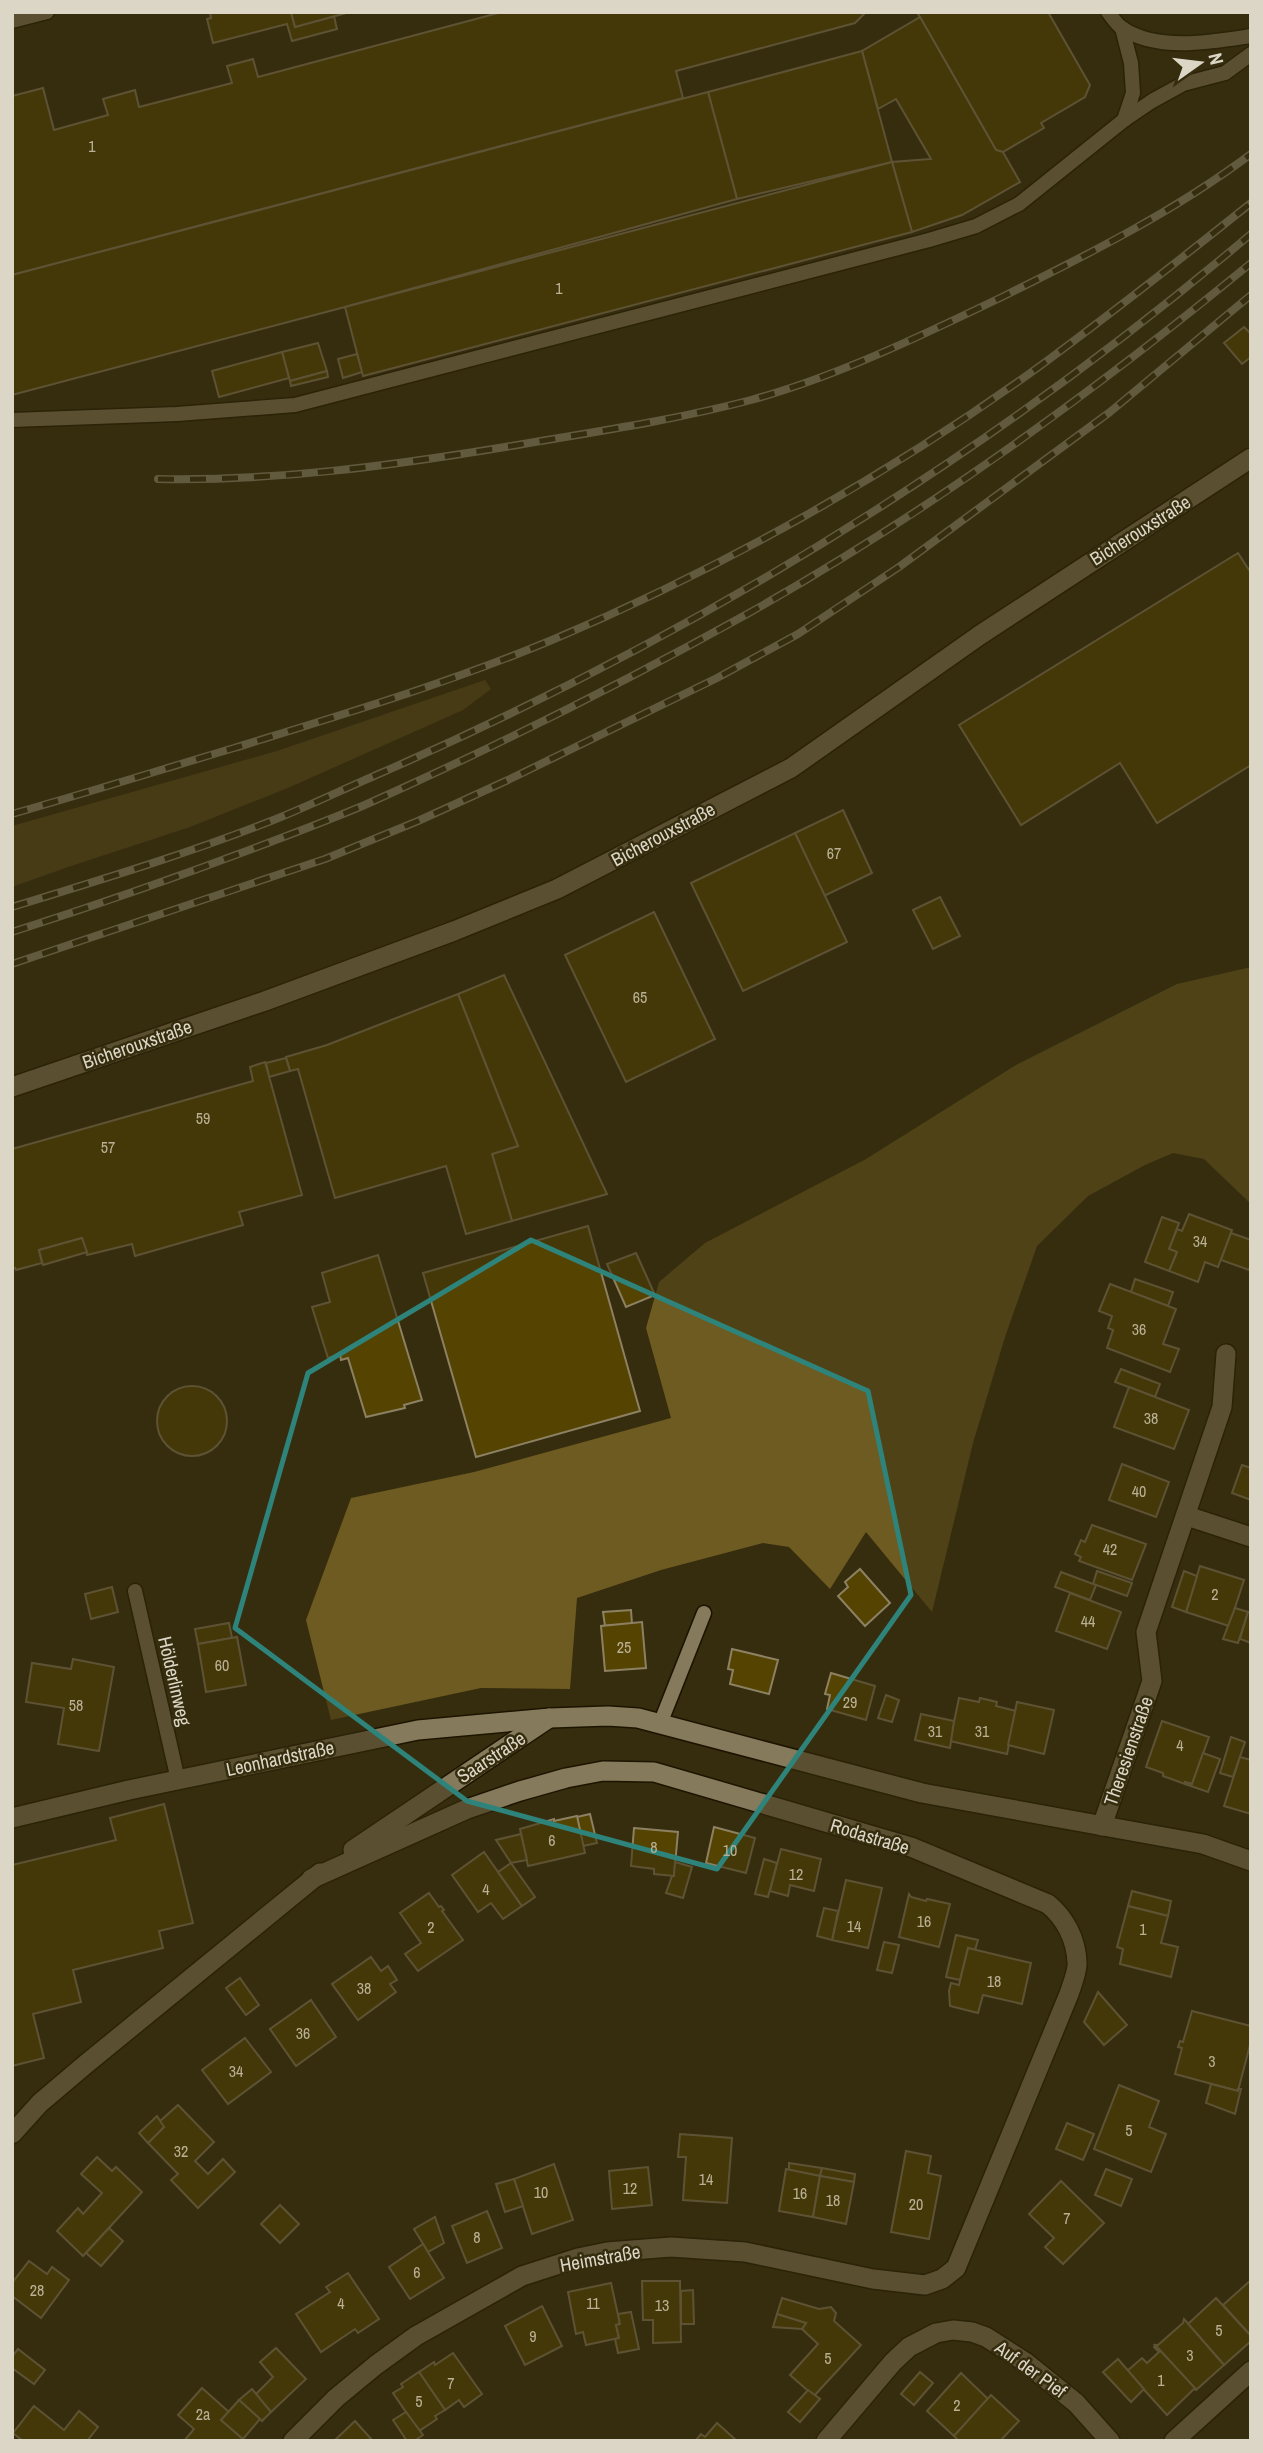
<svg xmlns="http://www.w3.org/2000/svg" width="1263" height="2453" viewBox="0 0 1263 2453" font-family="'Archivo Narrow',sans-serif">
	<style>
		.green { fill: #5c4d21 }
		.forest { fill: #6d5b21 }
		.building { fill: #554301; stroke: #8c8162; stroke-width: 2 }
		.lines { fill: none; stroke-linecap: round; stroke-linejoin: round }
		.service-casing { stroke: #1d1400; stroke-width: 17 }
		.minor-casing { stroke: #1d1400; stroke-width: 22 }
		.tertiary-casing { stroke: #1d1400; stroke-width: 22 }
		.service { stroke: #857a5b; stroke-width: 14 }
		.minor { stroke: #857a5b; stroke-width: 19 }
		.tertiary { stroke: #857a5b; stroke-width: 19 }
		.rail-casing { stroke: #97907a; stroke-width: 8 }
		.rail { stroke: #362d0f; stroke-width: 5; stroke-dasharray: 16; stroke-linecap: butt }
		.marked { fill: none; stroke: #2e847b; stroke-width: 5; stroke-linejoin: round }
		.labels { text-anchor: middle; stroke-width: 5; stroke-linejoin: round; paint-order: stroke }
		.number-label { font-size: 16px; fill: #bab195 }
		.street-label { font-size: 19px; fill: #dcd6c6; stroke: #362d0f }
	</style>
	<rect width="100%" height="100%" fill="#362d0f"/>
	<polygon class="green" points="485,680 491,689 463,710 290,787 190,827 68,867 12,887 12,826 277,751"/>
	<polygon class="forest" points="1247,968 1251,968 1251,1204 1204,1159 1173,1153 1145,1165 1088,1196 1037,1246 1005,1337 973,1443 932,1612 866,1532 830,1589 789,1547 763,1543 661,1570 577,1598 570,1689 481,1688 331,1720 306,1620 351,1498 474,1472 671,1418 646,1328 659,1282 705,1243 866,1159 1016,1065 1177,984"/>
	<g class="building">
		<polygon points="210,12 291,12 295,27 334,16 337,29 292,41 287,24 213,43 207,19 211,18"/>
		<polygon points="291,12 350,12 295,27"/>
		<polygon points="502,12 866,12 855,23 676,71 683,98 12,275 12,96 43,88 54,130 108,115 103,99 135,90 139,107 232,83 227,66 253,59 258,77"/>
		<polygon points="917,12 1048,12 1090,85 1085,97 1041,123 1044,128 1003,152 996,150"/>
		<polygon points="920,17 996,150 1003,152 1020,182 962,215 912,232 892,162 931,159 896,99 878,109 862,51"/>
		<polygon points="862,51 892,162 737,199 708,92"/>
		<polygon points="708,92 737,199 345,307 12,395 12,275"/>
		<polygon points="892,162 912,232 363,376 345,307"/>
		<polygon points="1244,327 1251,334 1251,357 1242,364 1224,343"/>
		<polygon points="318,343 327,371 290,381 282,352"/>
		<polygon points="282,352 289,378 219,397 212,371"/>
		<polygon points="357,354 362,372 343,378 338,359"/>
		<polygon points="327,371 328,377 291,386 290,381"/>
		<polygon points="1238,553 1251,573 1251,765 1157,823 1120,763 1021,825 959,725"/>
		<polygon points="843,810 872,873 824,896 795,833"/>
		<polygon points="795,833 847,942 743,991 691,883"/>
		<polygon points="940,897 960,936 933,949 913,910"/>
		<polygon points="654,912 715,1039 626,1082 565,955"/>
		<polygon points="504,975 607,1194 512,1221 492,1154 518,1146 458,994"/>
		<polygon points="458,994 518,1146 492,1154 512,1221 466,1234 446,1166 335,1198 298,1069 290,1071 286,1057 327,1045"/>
		<polygon points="286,1058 290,1071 269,1077 266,1063"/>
		<polygon points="265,1062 302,1195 239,1212 243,1225 135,1256 132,1244 87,1255 82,1238 39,1250 42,1263 16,1270 15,1268 12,1268 12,1149 253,1081 250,1067"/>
		<polygon points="1189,1214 1232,1230 1218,1267 1205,1262 1198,1282 1169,1271 1177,1252 1169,1249 1177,1229 1182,1231"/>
		<polygon points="1162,1217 1179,1223 1169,1249 1177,1252 1169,1271 1145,1262"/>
		<polygon points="588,1226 640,1411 476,1457 423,1273"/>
		<polygon points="1231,1233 1251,1240 1251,1264 1249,1270 1221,1260"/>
		<polygon points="82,1238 87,1252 43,1265 39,1250"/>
		<polygon points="636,1253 655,1295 626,1307 607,1264"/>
		<polygon points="378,1255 422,1400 404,1405 405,1408 366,1417 348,1358 341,1360 340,1354 328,1358 312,1307 330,1302 322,1273"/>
		<polygon points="1135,1279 1173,1292 1168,1306 1131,1292"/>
		<polygon points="1110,1284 1176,1309 1163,1344 1179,1349 1170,1372 1107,1348 1113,1330 1108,1328 1112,1316 1099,1311"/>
		<polygon points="1121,1369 1160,1384 1155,1397 1115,1382"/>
		<circle cx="192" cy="1421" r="35"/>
		<polygon points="1129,1387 1189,1410 1174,1449 1114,1427"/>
		<polygon points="1122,1464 1169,1482 1156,1517 1109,1500"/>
		<polygon points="1242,1465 1251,1468 1251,1500 1232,1493"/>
		<polygon points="1092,1525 1146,1544 1132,1580 1079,1561 1081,1557 1075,1554 1081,1540 1085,1542"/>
		<polygon points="1200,1566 1244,1580 1229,1626 1186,1612"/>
		<polygon points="860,1569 890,1603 865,1626 838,1596 848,1587 845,1582"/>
		<polygon points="1097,1571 1132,1583 1127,1596 1093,1584"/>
		<polygon points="1184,1571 1197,1576 1186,1612 1172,1607"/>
		<polygon points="1061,1572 1096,1585 1090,1600 1055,1587"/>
		<polygon points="112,1587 118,1612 91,1619 85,1594"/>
		<polygon points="1070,1593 1121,1612 1107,1649 1056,1631"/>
		<polygon points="1235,1608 1248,1612 1238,1643 1223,1639"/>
		<polygon points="631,1610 632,1624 605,1626 603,1612"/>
		<polygon points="1248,1612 1251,1613 1251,1643 1240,1639"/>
		<polygon points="642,1622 646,1668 605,1671 601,1626"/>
		<polygon points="229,1623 232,1638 198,1644 195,1629"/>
		<polygon points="237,1637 246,1685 206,1692 198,1644"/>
		<polygon points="732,1649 778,1660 769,1694 730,1684 733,1670 728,1669"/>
		<polygon points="73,1659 114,1667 99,1751 58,1744 64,1708 26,1702 32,1663 71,1669"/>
		<polygon points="831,1673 875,1686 866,1720 827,1709 830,1695 825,1694"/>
		<polygon points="886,1695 899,1700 892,1722 878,1718"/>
		<polygon points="959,1698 979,1702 980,1698 997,1702 996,1706 1016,1711 1007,1754 950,1741"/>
		<polygon points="1017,1702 1054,1710 1044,1754 1008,1745"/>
		<polygon points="921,1714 954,1721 950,1748 915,1740"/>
		<polygon points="1162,1721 1209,1737 1192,1784 1185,1782 1185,1784 1163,1776 1163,1773 1146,1767"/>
		<polygon points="1231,1737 1245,1742 1233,1777 1220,1773"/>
		<polygon points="1203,1753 1220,1759 1208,1792 1185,1784 1185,1782 1192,1784"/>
		<polygon points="1240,1757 1251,1760 1251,1814 1224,1806"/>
		<polygon points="164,1804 193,1923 159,1931 163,1948 73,1970 81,2002 33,2014 44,2058 12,2066 12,1865 116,1840 110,1818"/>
		<polygon points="590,1814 597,1843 583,1846 577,1817"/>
		<polygon points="577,1816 585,1853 528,1866 520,1829 554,1819 554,1821"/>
		<polygon points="714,1827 755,1838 746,1873 706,1863"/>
		<polygon points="634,1828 678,1832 674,1876 654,1874 654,1869 631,1866"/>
		<polygon points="521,1834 527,1860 511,1863 496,1840"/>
		<polygon points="781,1849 821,1859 814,1891 790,1885 788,1896 770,1891"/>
		<polygon points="484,1852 522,1906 503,1919 491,1903 478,1912 452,1875"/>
		<polygon points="764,1859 777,1863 768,1897 755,1894"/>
		<polygon points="675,1862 692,1867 683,1898 666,1893 672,1876 674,1876"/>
		<polygon points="511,1863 535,1897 522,1906 498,1872"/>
		<polygon points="846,1880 882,1888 868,1948 832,1940"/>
		<polygon points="1132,1891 1171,1901 1168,1916 1128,1906"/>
		<polygon points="429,1893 439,1907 441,1906 444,1910 442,1911 463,1940 418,1971 405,1954 421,1943 400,1913"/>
		<polygon points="909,1894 911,1897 926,1901 927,1899 950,1904 939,1947 899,1937"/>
		<polygon points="1128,1906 1168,1916 1161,1943 1178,1947 1171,1977 1120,1964 1123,1949 1117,1947"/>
		<polygon points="824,1908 838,1911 832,1940 817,1936"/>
		<polygon points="956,1935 978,1940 975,1950 968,1948 960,1980 946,1977"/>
		<polygon points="884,1942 899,1945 892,1973 877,1970"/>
		<polygon points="968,1948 1031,1963 1022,2004 983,1995 978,2013 950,2006 949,1991 951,1983 959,1985"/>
		<polygon points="371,1957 381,1971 388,1966 397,1980 390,1984 396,1992 358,2020 332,1984"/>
		<polygon points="240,1978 259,2005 246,2015 226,1988"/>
		<polygon points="1098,1992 1127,2025 1104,2045 1084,2022"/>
		<polygon points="311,2000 336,2037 296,2066 270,2029"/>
		<polygon points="1192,2011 1251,2026 1251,2041 1238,2091 1175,2074 1182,2048 1178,2047 1180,2041 1183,2042"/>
		<polygon points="245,2038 271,2072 228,2104 202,2070"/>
		<polygon points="1211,2084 1238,2091 1238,2089 1241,2089 1235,2114 1206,2103"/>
		<polygon points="1119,2085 1159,2101 1149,2127 1166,2134 1151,2172 1094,2149"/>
		<polygon points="178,2105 214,2142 195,2161 208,2174 223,2159 235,2172 198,2208 171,2180 178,2174 148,2143 164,2127 159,2122"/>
		<polygon points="157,2116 164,2127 148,2143 139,2133"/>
		<polygon points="1067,2123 1094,2134 1083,2160 1056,2149"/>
		<polygon points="680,2134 732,2138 727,2203 683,2200 686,2157 678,2157"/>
		<polygon points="906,2151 931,2156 928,2173 941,2176 929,2239 891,2232"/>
		<polygon points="97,2157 112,2171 116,2167 142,2192 83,2256 57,2231 78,2208 83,2214 102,2193 81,2174"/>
		<polygon points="789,2163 822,2168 820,2176 789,2170"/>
		<polygon points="554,2164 573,2220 532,2234 514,2179"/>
		<polygon points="648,2167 652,2205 612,2209 609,2171"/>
		<polygon points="822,2168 855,2174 854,2182 820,2176"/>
		<polygon points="786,2169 820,2176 813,2217 779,2211"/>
		<polygon points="1106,2169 1132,2179 1121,2206 1095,2195"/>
		<polygon points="820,2176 854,2182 846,2224 813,2217"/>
		<polygon points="514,2179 523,2206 505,2212 496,2184"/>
		<polygon points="1061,2181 1104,2223 1063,2264 1045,2247 1054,2238 1029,2214"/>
		<polygon points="280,2205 299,2224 280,2243 261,2224"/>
		<polygon points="487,2211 502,2248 467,2263 452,2226"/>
		<polygon points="435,2217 444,2243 428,2252 414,2229"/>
		<polygon points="109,2228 123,2241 101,2266 86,2253"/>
		<polygon points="423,2244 444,2278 410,2299 389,2267"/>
		<polygon points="29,2261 47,2274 52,2267 69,2280 41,2318 12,2296 12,2283"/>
		<polygon points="348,2273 379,2319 358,2333 355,2329 321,2352 296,2314 330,2292 326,2287"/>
		<polygon points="1251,2280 1251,2336 1223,2305"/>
		<polygon points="642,2281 680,2281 681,2342 653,2343 653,2320 643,2320"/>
		<polygon points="611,2283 620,2324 616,2325 619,2338 586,2345 583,2332 576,2334 568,2292"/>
		<polygon points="693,2290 694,2324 681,2324 681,2291"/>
		<polygon points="782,2298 819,2309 831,2307 836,2313 834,2321 861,2345 814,2396 790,2375 818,2344 802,2329 806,2323 777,2314"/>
		<polygon points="1216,2298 1251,2336 1251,2341 1224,2365 1188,2324"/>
		<polygon points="542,2306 562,2346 525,2365 505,2326"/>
		<polygon points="631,2312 639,2349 618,2353 615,2339 619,2338 616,2325 620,2324 618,2314"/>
		<polygon points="777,2314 806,2323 802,2329 773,2327"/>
		<polygon points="1184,2319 1224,2365 1196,2390 1155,2345 1158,2345 1183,2323"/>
		<polygon points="1155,2345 1195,2388 1167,2415 1127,2371 1142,2358 1147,2363 1159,2352 1154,2347"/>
		<polygon points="276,2348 306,2379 271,2412 255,2395 273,2377 260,2362"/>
		<polygon points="18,2349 45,2370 34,2384 12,2368 12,2357"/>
		<polygon points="453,2353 482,2394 464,2407 459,2400 445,2410 419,2372 434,2362 435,2365"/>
		<polygon points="1118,2359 1144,2389 1131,2402 1103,2372"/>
		<polygon points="419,2372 445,2410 435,2416 437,2419 419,2431 393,2393 403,2387 401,2384"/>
		<polygon points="920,2372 933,2383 914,2405 901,2394"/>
		<polygon points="961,2373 988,2399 954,2436 927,2411"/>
		<polygon points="202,2388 229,2412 221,2420 243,2439 241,2441 184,2441 194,2429 178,2415"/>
		<polygon points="252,2389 271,2412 262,2421 239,2400"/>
		<polygon points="808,2390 820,2399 800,2422 788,2412"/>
		<polygon points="991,2395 1019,2421 1000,2441 959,2441 954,2436"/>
		<polygon points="239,2400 260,2419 243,2439 221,2420"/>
		<polygon points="34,2406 64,2430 79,2411 98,2427 87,2441 23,2441 13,2433"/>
		<polygon points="406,2412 423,2435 414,2441 407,2441 393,2420"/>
		<polygon points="355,2421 373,2441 334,2441"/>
		<polygon points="717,2423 737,2441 695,2441 701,2434 705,2437"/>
	</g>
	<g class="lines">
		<defs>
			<g id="service">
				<path d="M1108,12C1112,17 1117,25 1122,28C1157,52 1212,42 1251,36"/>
				<polyline points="12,21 47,12"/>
				<polyline points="1122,28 1131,63 1133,93 1124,120"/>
				<polyline points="12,420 177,414 295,405 929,240 976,226 1019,204 1124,120 1152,101 1183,84 1225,73 1251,54"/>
				<polyline points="135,1591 178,1780"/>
				<polyline points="660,1724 704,1613"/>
			</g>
			<g id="minor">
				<polyline points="1187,1516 1251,1537"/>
				<polyline points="12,1818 129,1790 418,1730 550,1718 608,1716 638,1718 922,1793 1203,1844 1251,1861"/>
				<polyline points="1102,1826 1152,1681 1146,1632 1222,1407 1226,1354"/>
				<polyline points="353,1850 549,1718"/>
				<polyline points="12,2134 40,2103 86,2064 320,1873"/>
				<path d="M293,2441L336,2398L376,2365L416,2336L522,2276L578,2258L607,2252L671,2247L745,2252L873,2279L925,2285L942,2279L956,2268L1069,1994C1072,1984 1078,1971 1077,1962C1076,1939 1065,1918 1048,1904L911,1847L654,1772L603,1771L566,1778L520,1791L467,1809L311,1879"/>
				<polyline points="826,2441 893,2362 909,2347 936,2333 953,2330 972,2332 986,2337 1025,2362 1076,2403 1110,2441"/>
				<polyline points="1174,2441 1251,2371"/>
			</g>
			<polyline id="tertiary" points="12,1087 265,1001 454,931 557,889 791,768 980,635 1251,458"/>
		</defs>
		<use href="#service" class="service-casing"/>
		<use href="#minor" class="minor-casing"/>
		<use href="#tertiary" class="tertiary-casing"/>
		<use href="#service" class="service"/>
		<use href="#minor" class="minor"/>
		<use href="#tertiary" class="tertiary"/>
		<defs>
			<g id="rail">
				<path d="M158,479C275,481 390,466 505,447C587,433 671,421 751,400C838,376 923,335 1004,296C1089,254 1175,211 1251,154"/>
				<path d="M12,814C86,793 160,770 234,748C341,715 449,683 552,640C721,569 892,473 1040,366C1112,313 1182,258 1251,203"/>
				<path d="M12,907C100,880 190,853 276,819C311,805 346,788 381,773C695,636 988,456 1251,234"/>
				<path d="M12,932C103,903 192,872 281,838C310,827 339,816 367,804C497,746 625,682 749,613C927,513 1094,392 1251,263"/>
				<polyline points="12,964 325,859 418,821 508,780 717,678 798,634 899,567 1110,412 1251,295"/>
			</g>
		</defs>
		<use href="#rail" class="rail-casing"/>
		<use href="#rail" class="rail"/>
	</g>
	<path d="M0 0H1263V2453H0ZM531,1240L868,1391L911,1595L717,1869L467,1801L235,1628L308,1373Z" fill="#362d0f" fill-opacity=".55" fill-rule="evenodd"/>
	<path class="marked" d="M531,1240L868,1391L911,1595L717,1869L467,1801L235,1628L308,1373Z"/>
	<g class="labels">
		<g class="number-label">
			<text x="92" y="152">1</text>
			<text x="559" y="294">1</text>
			<text x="834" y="859">67</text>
			<text x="640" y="1003">65</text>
			<text x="203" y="1124">59</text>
			<text x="108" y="1153">57</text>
			<text x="1200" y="1247">34</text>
			<text x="1139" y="1335">36</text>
			<text x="1151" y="1424">38</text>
			<text x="1139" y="1497">40</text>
			<text x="1110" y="1555">42</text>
			<text x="1215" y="1600">2</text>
			<text x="1088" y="1627">44</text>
			<text x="624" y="1653">25</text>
			<text x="222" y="1671">60</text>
			<text x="850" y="1708">29</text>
			<text x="76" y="1711">58</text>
			<text x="935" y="1737">31</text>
			<text x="982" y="1737">31</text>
			<text x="1180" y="1751">4</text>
			<text x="552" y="1846">6</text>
			<text x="654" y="1853">8</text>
			<text x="730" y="1856">10</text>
			<text x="796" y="1880">12</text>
			<text x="486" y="1895">4</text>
			<text x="924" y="1927">16</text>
			<text x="854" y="1932">14</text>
			<text x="431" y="1933">2</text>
			<text x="1143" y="1935">1</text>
			<text x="994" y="1987">18</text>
			<text x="364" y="1994">38</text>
			<text x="303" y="2039">36</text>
			<text x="1212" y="2067">3</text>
			<text x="236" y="2077">34</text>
			<text x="1129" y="2136">5</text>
			<text x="181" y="2157">32</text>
			<text x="706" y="2185">14</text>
			<text x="630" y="2194">12</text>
			<text x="541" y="2198">10</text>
			<text x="800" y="2199">16</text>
			<text x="833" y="2206">18</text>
			<text x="916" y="2210">20</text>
			<text x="1067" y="2224">7</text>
			<text x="477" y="2243">8</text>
			<text x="417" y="2278">6</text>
			<text x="37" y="2296">28</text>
			<text x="341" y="2309">4</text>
			<text x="593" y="2309">11</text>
			<text x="662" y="2311">13</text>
			<text x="1219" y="2336">5</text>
			<text x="533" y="2342">9</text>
			<text x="1190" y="2361">3</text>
			<text x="828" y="2364">5</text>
			<text x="1161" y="2386">1</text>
			<text x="451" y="2389">7</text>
			<text x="419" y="2407">5</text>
			<text x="957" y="2411">2</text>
			<text x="203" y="2420">2a</text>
		</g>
		<g class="street-label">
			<text transform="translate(1140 530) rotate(-32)" y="7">Bicherouxstraße</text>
			<text transform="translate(663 834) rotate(-28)" y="7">Bicherouxstraße</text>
			<text transform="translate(137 1044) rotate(-19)" y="7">Bicherouxstraße</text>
			<text transform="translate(175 1681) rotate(77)" y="7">Hölderlinweg</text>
			<text transform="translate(1128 1751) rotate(-71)" y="7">Theresienstraße</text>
			<text transform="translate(491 1757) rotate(-33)" y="7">Saarstraße</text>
			<text transform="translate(280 1758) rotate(-12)" y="7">Leonhardstraße</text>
			<text transform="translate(870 1836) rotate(17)" y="7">Rodastraße</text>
			<text transform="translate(600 2258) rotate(-10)" y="7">Heimstraße</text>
			<text transform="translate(1031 2369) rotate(36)" y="7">Auf der Pief</text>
		</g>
	</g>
	<rect width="1263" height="2453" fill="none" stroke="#dcd6c6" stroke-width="28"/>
	<g transform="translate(1200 63) rotate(76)" stroke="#362d0f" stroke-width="5" paint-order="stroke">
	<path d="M0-5L12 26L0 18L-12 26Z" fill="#dcd6c6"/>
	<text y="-10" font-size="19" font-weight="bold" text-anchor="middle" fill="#dcd6c6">N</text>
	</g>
</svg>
